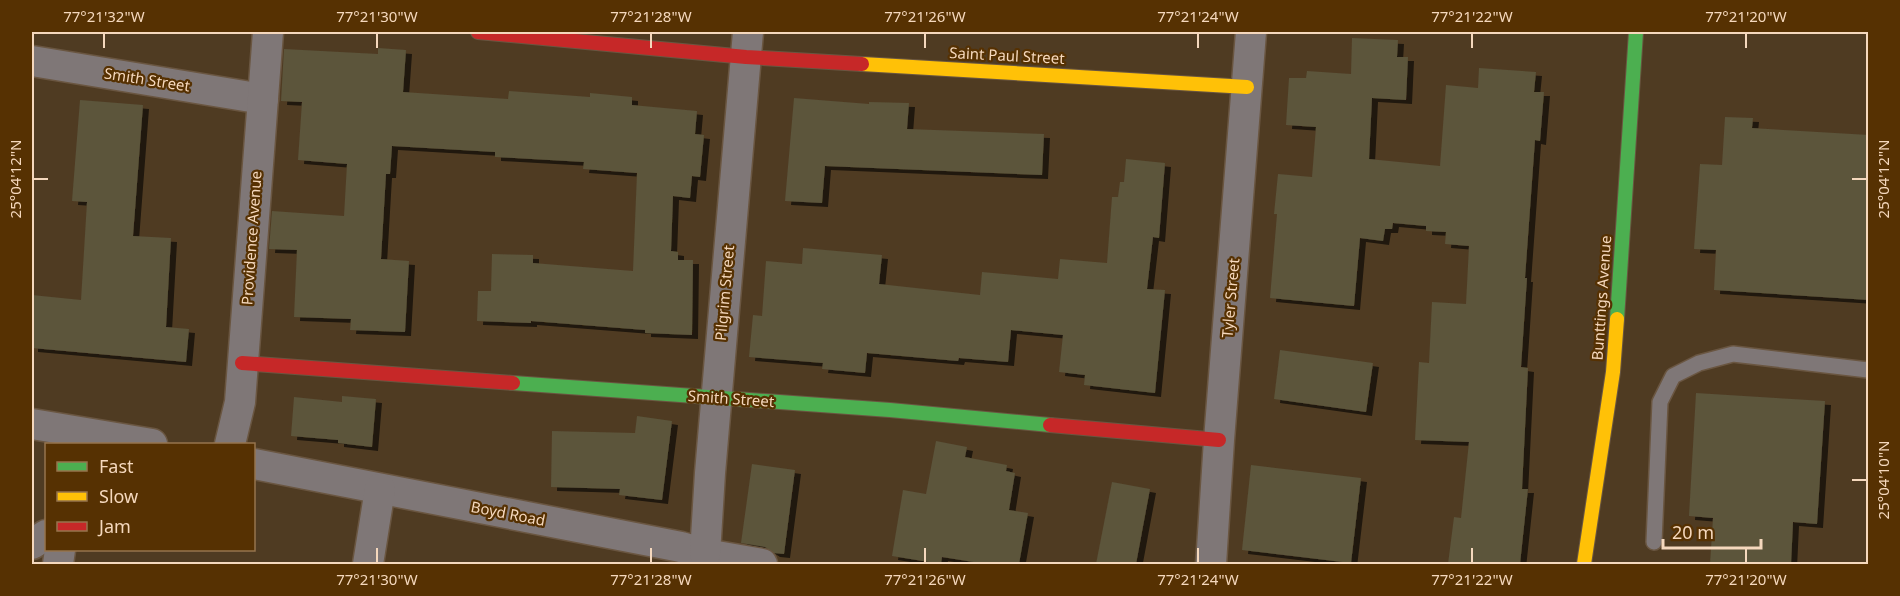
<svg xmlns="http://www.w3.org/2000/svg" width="1900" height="596" viewBox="0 0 1900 596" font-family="'Noto Sans',sans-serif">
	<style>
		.building { fill: #5b543b; filter: url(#shadow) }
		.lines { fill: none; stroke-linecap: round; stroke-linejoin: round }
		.lane-casing { stroke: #6a5641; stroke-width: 18 }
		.street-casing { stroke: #6a5641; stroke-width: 33 }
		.fast-casing { stroke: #6a5641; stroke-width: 16 }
		.slow-casing { stroke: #6a5641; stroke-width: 16 }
		.jam-casing { stroke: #6a5641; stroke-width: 16 }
		.lane { stroke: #7f7777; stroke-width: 15 }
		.street { stroke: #7f7777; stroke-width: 30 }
		.fast { stroke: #4caf50; stroke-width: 14 }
		.slow { stroke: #ffc107; stroke-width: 14 }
		.jam { stroke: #c62828; stroke-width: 14 }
		.ticks { fill: none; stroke: #f5d8bd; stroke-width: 2 }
		.labels { text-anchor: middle; stroke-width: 4.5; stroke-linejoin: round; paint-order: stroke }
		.street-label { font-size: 15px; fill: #f5d8bd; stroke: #563102 }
		.neatline { fill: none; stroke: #f5d8bd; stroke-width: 2 }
		.ticks-label { font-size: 15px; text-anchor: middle; fill: #f5d8bd }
	</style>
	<defs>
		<filter id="shadow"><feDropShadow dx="6" dy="4" stdDeviation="0" flood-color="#0009"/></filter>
	</defs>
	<rect width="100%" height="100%" fill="#4f3b22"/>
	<g class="building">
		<polygon points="1352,38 1398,40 1397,57 1408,57 1406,100 1372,98 1369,159 1440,166 1446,85 1478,88 1479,68 1536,72 1534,92 1544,92 1540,141 1535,140 1525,278 1527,278 1521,367 1528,368 1522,489 1528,489 1520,564 1448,564 1454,517 1461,518 1469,442 1415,440 1419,362 1429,363 1432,302 1466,304 1469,246 1445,244 1446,232 1426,231 1426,226 1393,223 1392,229 1385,229 1383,241 1360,238 1354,306 1270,298 1277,214 1274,214 1278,174 1312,177 1316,127 1286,125 1289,78 1306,78 1307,71 1351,74"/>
		<polygon points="378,48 406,50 403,92 508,99 509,91 590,97 590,93 632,97 632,105 697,111 695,134 704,135 700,177 692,176 690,198 673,196 671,251 678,252 678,260 693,260 692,335 645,333 645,330 531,321 531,323 477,321 478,291 491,291 492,254 533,255 533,263 633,271 637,173 583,169 584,162 495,157 495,152 392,146 390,174 386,174 381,259 409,261 405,332 350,330 351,319 294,317 297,250 269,249 272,211 344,216 347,164 298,160 302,102 281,101 284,49 378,54"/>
		<polygon points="794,98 869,104 869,102 909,103 907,129 1044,134 1042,175 825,166 822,203 785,201"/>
		<polygon points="80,100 143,105 133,236 171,238 166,327 189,329 186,362 32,348 32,295 81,300 87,202 72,201"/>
		<polygon points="1725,117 1753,118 1752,128 1869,135 1869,300 1714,290 1716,250 1694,249 1700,164 1722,165"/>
		<polygon points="1126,159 1165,163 1159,238 1153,237 1147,289 1165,290 1155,393 1084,385 1085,375 1059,372 1063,335 1011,330 1008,362 959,358 958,361 867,353 865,373 822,369 823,363 749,357 753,315 762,316 766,261 802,264 803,248 882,255 879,284 980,295 982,272 1058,279 1060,259 1107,263 1112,197 1118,197 1120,182 1124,182"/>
		<polygon points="1280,350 1373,363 1366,412 1274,399"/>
		<polygon points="1696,393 1825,401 1817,524 1793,522 1791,564 1710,564 1713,518 1689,516"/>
		<polygon points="342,396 376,399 372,447 338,443 338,440 291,436 294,397 342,402"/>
		<polygon points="637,416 672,421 662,500 619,495 620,489 551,487 552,431 635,433"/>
		<polygon points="936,441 967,447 965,457 1007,465 1006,471 1015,473 1009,510 1028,513 1019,564 986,564 942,557 941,564 892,556 903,490 926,494"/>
		<polygon points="752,464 795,470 784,554 774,553 765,547 741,543"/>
		<polygon points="1251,465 1361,478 1351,563 1242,550"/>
		<polygon points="1112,482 1150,489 1136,564 1096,564"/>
	</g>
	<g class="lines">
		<defs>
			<polyline id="lane" points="1654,542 1660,402 1673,376 1699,363 1733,354 1868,370"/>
			<g id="street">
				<polyline points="32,61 263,99"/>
				<polyline points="32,424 152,444"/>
				<polyline points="230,444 240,402 268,32"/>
				<polyline points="254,464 681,547 705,554 762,564"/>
				<polyline points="32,544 46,535"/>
				<polyline points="705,554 710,473 748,32"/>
				<polyline points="58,564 60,550"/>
				<polyline points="368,564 380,489"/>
				<polyline points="1211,564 1219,440 1251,32"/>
			</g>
			<g id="fast">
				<polyline points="1617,319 1636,32"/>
				<polyline points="513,383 890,410 1050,425"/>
			</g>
			<g id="slow">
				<polyline points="862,64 1247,87"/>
				<polyline points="1584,564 1613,372 1617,319"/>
			</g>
			<g id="jam">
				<polyline points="478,32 746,57 862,64"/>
				<polyline points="242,363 513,383"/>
				<polyline points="1050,425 1219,440"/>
			</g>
		</defs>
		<use href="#lane" class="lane-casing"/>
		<use href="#street" class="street-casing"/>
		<use href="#fast" class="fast-casing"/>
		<use href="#slow" class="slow-casing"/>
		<use href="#jam" class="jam-casing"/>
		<use href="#lane" class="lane"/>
		<use href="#street" class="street"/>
		<use href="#fast" class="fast"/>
		<use href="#slow" class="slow"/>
		<use href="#jam" class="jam"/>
	</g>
	<path class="ticks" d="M104,33V48M377,33V48M651,33V48M925,33V48M1198,33V48M1472,33V48M1746,33V48M33,179H48M1852,179H1867M1852,480H1867M377,548V563M651,548V563M925,548V563M1198,548V563M1472,548V563M1746,548V563"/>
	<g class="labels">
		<g class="street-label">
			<text transform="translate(1007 56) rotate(3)" y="5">Saint Paul Street</text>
			<text transform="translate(147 80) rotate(9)" y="5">Smith Street</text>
			<text transform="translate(252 238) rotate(-86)" y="5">Providence Avenue</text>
			<text transform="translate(725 293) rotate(-85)" y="5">Pilgrim Street</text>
			<text transform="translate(1231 298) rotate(-85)" y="5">Tyler Street</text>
			<text transform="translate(1602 298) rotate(-86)" y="5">Bunttings Avenue</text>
			<text transform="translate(731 399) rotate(4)" y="5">Smith Street</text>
			<text transform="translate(508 514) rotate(11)" y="5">Boyd Road</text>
		</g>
	</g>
	<rect width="1900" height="596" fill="none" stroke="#563102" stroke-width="66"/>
	<rect x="45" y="443" width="210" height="108" fill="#563102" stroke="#96744d" stroke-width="1.5"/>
	<rect x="57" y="462" width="30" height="9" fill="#4caf50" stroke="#96744d" stroke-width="1.5"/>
	<text x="99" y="473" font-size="18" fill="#f5d8bd">Fast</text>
	<rect x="57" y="492" width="30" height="9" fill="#ffc107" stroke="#96744d" stroke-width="1.5"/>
	<text x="99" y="503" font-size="18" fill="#f5d8bd">Slow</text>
	<rect x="57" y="522" width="30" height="9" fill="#c62828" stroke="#96744d" stroke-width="1.5"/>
	<text x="99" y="533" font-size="18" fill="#f5d8bd">Jam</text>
	<path d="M1663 539v9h98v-9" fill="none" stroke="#f5d8bd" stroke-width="3"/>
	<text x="1672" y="539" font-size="18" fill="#f5d8bd" stroke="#563102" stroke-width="4.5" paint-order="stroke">20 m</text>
	<rect x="33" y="33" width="1834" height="530" class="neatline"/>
	<g class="ticks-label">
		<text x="104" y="22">77°21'32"W</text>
		<text x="377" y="22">77°21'30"W</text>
		<text x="651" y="22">77°21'28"W</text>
		<text x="925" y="22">77°21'26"W</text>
		<text x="1198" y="22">77°21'24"W</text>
		<text x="1472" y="22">77°21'22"W</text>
		<text x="1746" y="22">77°21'20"W</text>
		<text transform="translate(16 179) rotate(-90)" y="5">25°04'12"N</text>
		<text transform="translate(1884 179) rotate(-90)" y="5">25°04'12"N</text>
		<text transform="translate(1884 480) rotate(-90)" y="5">25°04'10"N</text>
		<text x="377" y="585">77°21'30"W</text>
		<text x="651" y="585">77°21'28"W</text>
		<text x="925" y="585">77°21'26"W</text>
		<text x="1198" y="585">77°21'24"W</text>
		<text x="1472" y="585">77°21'22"W</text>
		<text x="1746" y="585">77°21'20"W</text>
	</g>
</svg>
